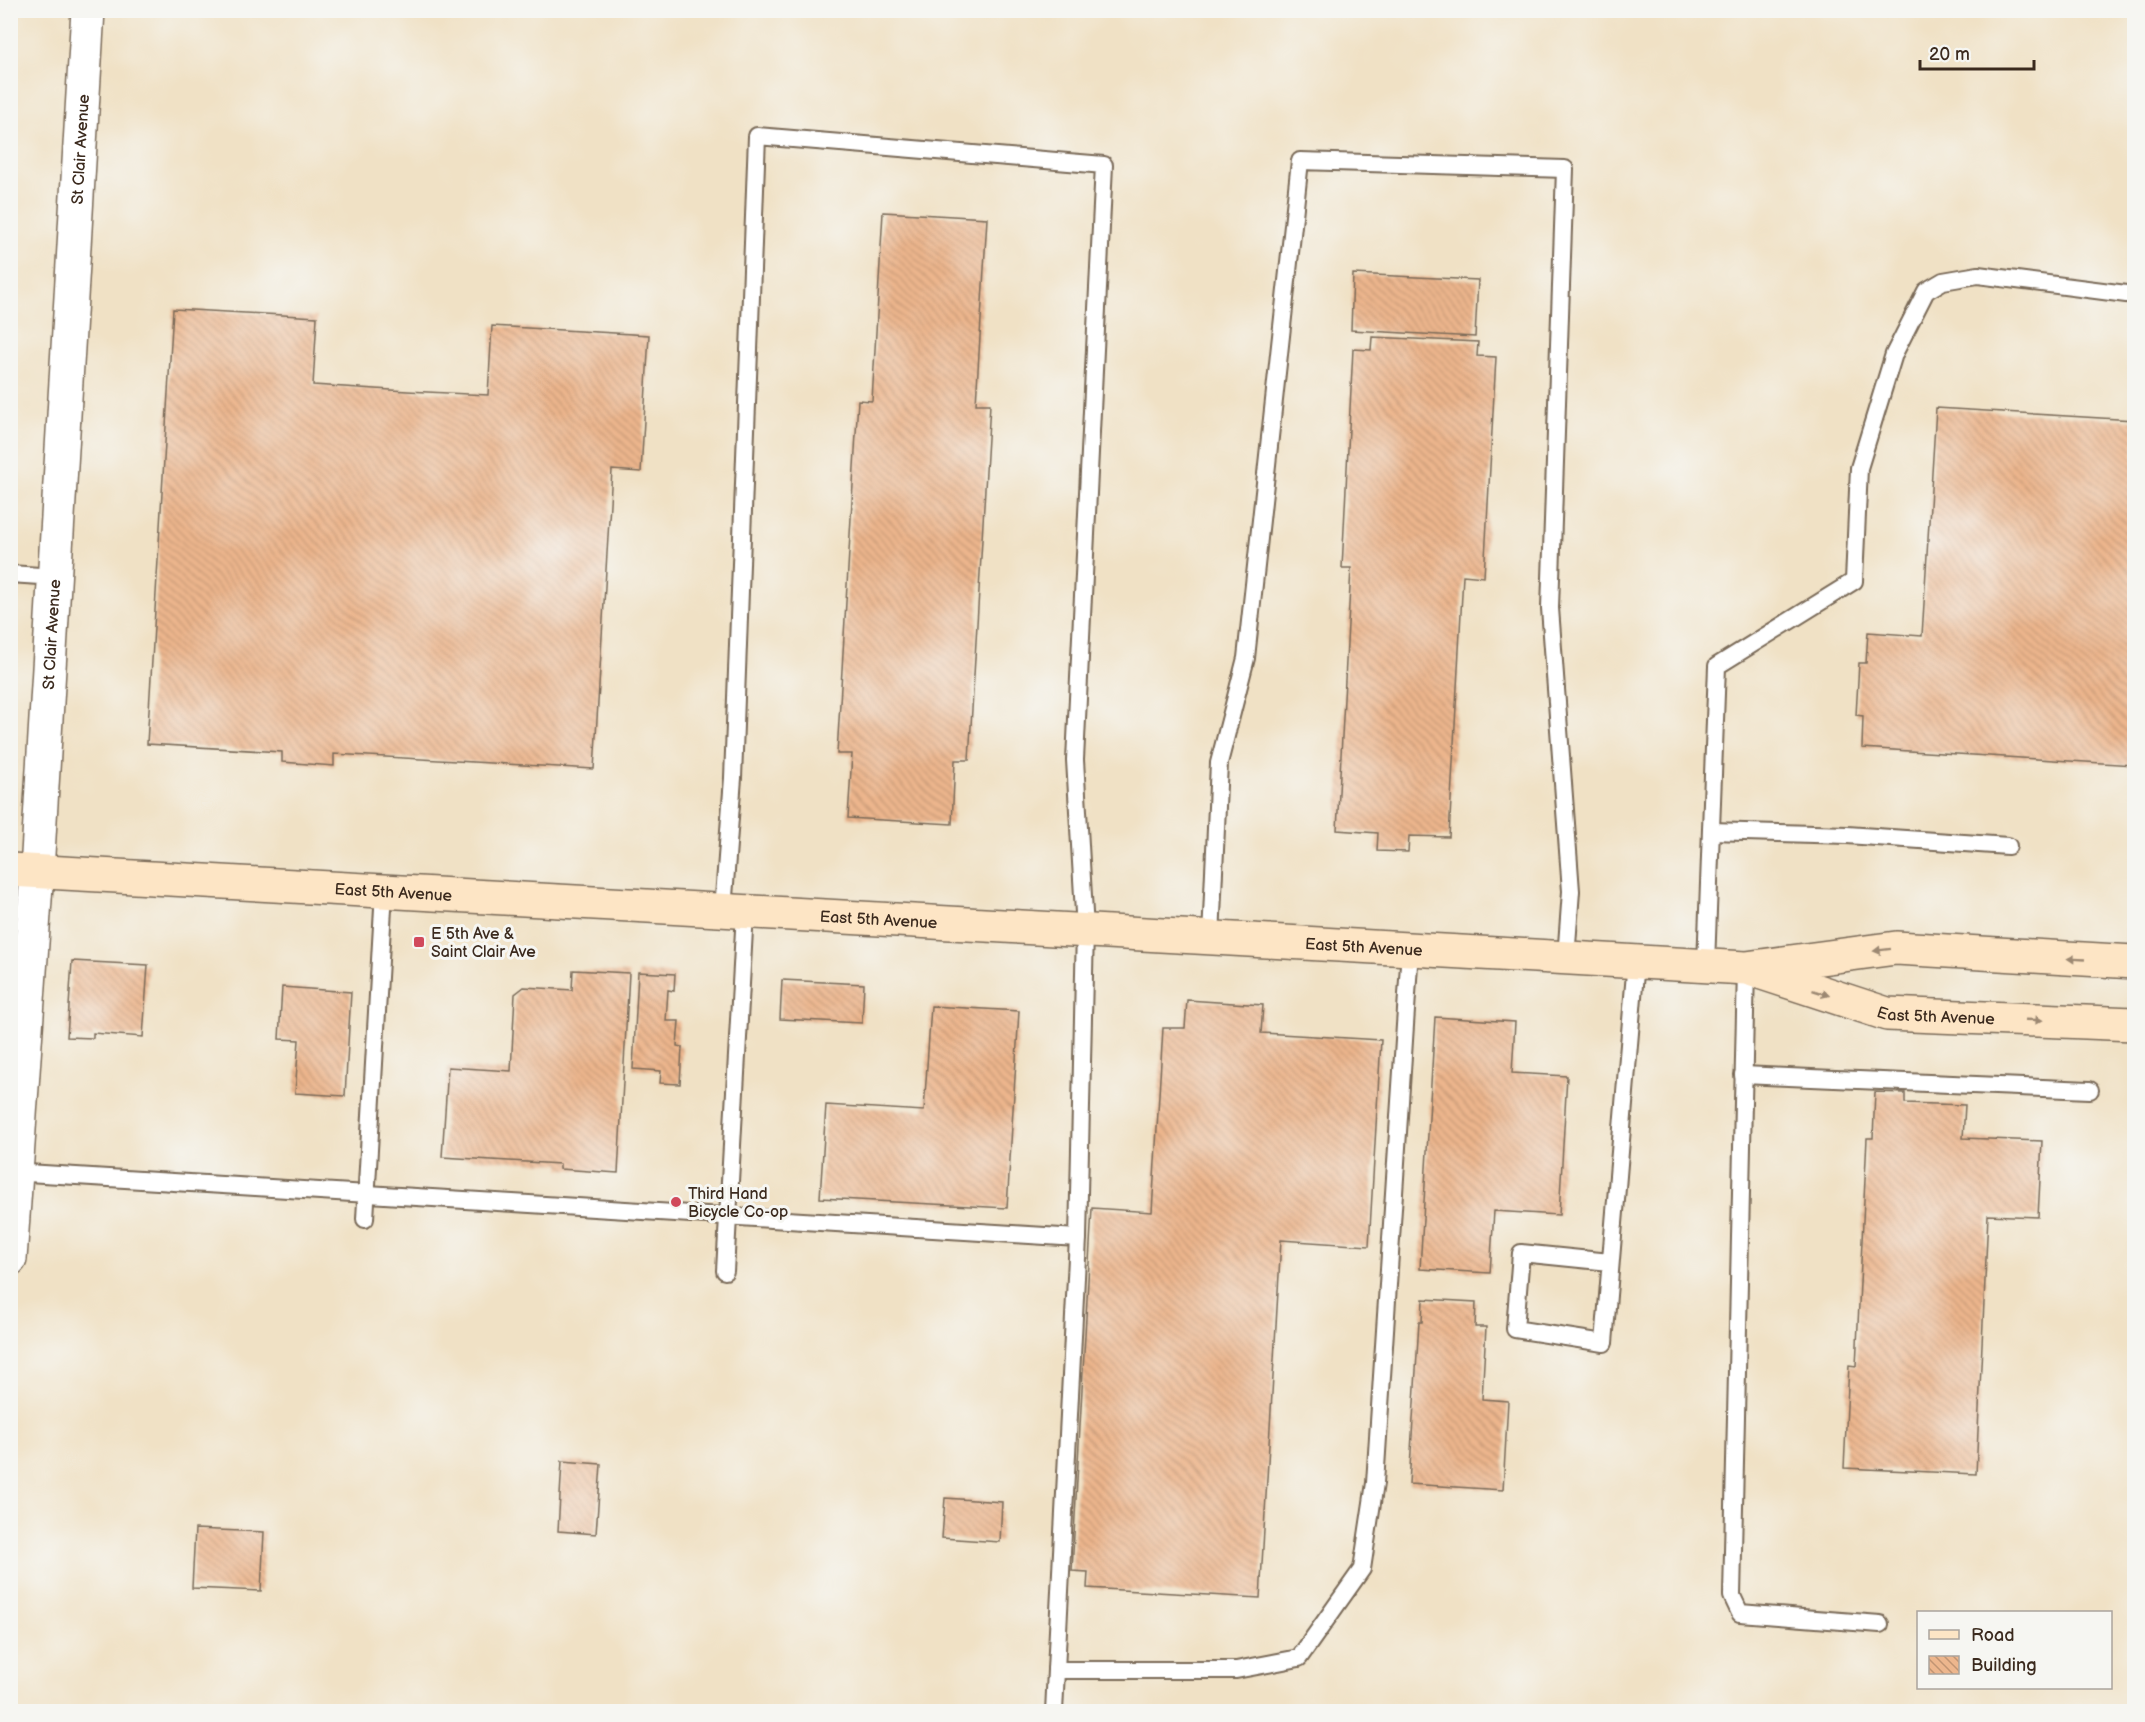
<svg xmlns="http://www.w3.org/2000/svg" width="2145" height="1722" viewBox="0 0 2145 1722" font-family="'Balsamiq Sans',sans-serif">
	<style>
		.building { fill: url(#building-back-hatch) }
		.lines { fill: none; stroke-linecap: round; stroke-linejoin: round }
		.service-casing { stroke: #7a6a58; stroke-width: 20 }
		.minor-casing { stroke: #7a6a58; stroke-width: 36 }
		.tertiary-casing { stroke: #7a6a58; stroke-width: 36 }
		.secondary-casing { stroke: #7a6a58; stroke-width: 36 }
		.service { stroke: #fff; stroke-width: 16 }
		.minor { stroke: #fff; stroke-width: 33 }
		.tertiary { stroke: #fff; stroke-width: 33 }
		.secondary { stroke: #fde5c5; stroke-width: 33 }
		.oneway { fill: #9c8872 }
		.poi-dot { fill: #d1495b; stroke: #f6f6f2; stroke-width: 2 }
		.labels { text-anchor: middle; stroke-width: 6; stroke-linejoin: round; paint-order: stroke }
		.street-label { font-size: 16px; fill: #3b2a1e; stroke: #f6f6f2 }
		.poi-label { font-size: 16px; fill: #3b2a1e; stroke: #f6f6f2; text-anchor: start }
	</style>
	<defs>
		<pattern id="building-back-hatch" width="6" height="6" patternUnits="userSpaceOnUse" patternTransform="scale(1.5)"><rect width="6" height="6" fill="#edb68d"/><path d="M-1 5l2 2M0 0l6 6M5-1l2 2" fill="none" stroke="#c19473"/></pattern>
	</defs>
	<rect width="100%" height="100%" fill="#f6f6f2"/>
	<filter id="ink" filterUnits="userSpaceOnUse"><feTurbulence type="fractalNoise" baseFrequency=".0167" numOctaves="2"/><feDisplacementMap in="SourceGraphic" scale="12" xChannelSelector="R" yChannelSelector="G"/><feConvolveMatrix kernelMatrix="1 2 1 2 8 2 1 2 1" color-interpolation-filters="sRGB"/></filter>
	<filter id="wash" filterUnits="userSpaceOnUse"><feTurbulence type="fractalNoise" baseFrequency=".008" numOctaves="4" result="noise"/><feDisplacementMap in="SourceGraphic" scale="24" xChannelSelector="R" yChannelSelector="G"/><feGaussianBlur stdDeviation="1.35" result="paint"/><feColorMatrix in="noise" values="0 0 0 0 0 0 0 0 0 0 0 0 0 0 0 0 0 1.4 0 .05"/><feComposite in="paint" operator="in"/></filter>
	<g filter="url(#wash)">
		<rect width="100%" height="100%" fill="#f0e1c5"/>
		<g id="blocks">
			<g class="building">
				<polygon points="883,212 987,218 976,404 990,404 969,760 955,760 952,824 848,818 852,754 837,754 858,400 872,401"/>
				<polygon points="1353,274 1478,280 1475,337 1351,330"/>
				<polygon points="173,309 317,317 313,385 407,391 488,395 492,326 649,335 641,472 612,470 594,769 334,754 334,766 282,762 282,752 147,744"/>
				<polygon points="1372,337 1478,342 1477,356 1496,357 1484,577 1463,575 1449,837 1409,836 1408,852 1377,851 1378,833 1337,830 1351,568 1342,568 1353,349 1371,350"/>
				<polygon points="1936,408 2134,420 2134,765 1862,748 1863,716 1856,715 1859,663 1866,663 1868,632 1922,636"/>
				<polygon points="72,961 148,965 143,1037 93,1033 93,1038 67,1037"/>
				<polygon points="573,970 629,973 618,1173 560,1169 560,1164 442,1157 448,1067 511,1071 515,994 524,987 572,990"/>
				<polygon points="638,972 675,974 674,991 668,990 666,1021 679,1021 677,1046 682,1047 680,1084 660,1083 661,1071 633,1069"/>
				<polygon points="782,980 864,984 862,1023 780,1019"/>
				<polygon points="282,987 351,992 345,1096 295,1093 299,1040 279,1039"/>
				<polygon points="1187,1000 1263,1005 1261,1033 1381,1040 1369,1246 1281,1240 1260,1598 1087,1588 1088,1572 1072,1571 1092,1208 1152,1212 1163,1028 1185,1028"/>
				<polygon points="931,1006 1019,1011 1007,1208 820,1198 826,1105 924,1111"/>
				<polygon points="1435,1017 1515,1022 1512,1073 1567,1076 1559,1215 1494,1211 1490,1273 1420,1269"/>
				<polygon points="1875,1092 1905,1093 1905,1103 1965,1105 1963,1138 2042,1141 2038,1217 1988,1215 1976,1474 1844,1468 1849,1365 1856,1366 1867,1138 1873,1138"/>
				<polygon points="1423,1299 1476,1302 1475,1327 1486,1327 1482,1399 1508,1401 1503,1490 1409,1484 1419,1322 1422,1322"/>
				<polygon points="562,1461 601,1464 596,1534 558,1531"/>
				<polygon points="945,1498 1002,1502 1000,1542 942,1538"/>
				<polygon points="195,1529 264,1532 261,1591 192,1588"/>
			</g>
		</g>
	</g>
	<g filter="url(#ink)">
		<use href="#blocks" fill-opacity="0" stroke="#7a6a58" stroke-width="1.5"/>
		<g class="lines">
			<defs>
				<g id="service">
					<polyline points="10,574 55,577"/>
					<polyline points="1711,831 1847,835 2008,846"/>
					<polyline points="1211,937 1219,763 1246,658 1300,161 1565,169 1550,608 1571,891 1566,958"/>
					<polyline points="1706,965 1717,666 1854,581 1859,468 1894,354 1926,291 1943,281 1978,275 2134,295"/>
					<polyline points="1746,968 1732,1596 1740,1613 1880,1624"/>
					<polyline points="1743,1075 2090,1090"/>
					<polyline points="11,1172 1078,1238 1085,930 1075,760 1104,165 757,136 733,778 723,910"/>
					<polyline points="365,1219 384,891"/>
					<polyline points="1078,1238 1056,1670 1236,1670 1299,1658 1362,1569 1375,1483 1410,949"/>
					<polyline points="1610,1262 1521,1253 1515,1329 1604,1343 1636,961"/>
					<polyline points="725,1271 745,912"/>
					<polyline points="1054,1712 1056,1670"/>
				</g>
				<g id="minor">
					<path id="s1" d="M37,871L88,10"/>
				</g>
				<polyline id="tertiary" points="10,1259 37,871"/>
				<g id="secondary">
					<path id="s2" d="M10,870L1746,968L1896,948L2134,962"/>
					<path id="s3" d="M1753,970L1887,1014L2134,1024"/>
				</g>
			</defs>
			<use href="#service" class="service-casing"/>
			<use href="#minor" class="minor-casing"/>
			<use href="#tertiary" class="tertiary-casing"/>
			<use href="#secondary" class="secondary-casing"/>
			<use href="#service" class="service"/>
			<use href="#minor" class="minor"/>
			<use href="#tertiary" class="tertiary"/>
			<use href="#secondary" class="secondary"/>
		</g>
		<defs><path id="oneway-solid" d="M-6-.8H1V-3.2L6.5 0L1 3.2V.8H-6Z" transform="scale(1.5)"/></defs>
		<g class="oneway">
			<use href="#oneway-solid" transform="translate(1882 950) rotate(173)"/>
			<use href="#oneway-solid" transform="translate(2076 959) rotate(-177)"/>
			<use href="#oneway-solid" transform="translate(1821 993) rotate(18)"/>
			<use href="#oneway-solid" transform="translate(2034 1020) rotate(2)"/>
		</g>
	</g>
	<g class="poi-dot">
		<rect x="413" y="936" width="12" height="12" rx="3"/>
		<circle cx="676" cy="1202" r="6"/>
	</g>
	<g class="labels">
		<g class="street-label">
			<text dy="6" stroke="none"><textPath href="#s1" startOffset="723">St Clair Avenue</textPath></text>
			<text dy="6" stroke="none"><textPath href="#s1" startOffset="237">St Clair Avenue</textPath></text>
			<text dy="6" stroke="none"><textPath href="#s2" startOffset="384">East 5th Avenue</textPath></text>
			<text dy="6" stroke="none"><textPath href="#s2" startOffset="870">East 5th Avenue</textPath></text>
			<text dy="6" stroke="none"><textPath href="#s2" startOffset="1356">East 5th Avenue</textPath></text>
			<text dy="6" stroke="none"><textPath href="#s3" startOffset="190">East 5th Avenue</textPath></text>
		</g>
		<g class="poi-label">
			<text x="431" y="939">E 5th Ave &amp;<tspan x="431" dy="18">Saint Clair Ave</tspan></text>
			<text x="688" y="1199">Third Hand<tspan x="688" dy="18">Bicycle Co-op</tspan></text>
		</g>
	</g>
	<rect width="2145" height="1722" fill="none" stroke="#f6f6f2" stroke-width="36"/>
	<rect x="1917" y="1611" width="195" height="78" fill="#f6f6f2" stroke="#aba49d" stroke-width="1.5"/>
	<rect x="1929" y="1630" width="30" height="9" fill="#fde5c5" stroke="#aba49d" stroke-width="1.5"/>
	<text x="1971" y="1641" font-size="18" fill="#3b2a1e">Road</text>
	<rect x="1929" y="1656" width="30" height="18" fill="url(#building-back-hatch)" stroke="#aba49d" stroke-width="1.5"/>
	<text x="1971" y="1671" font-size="18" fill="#3b2a1e">Building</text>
	<path d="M1920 60v9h114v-9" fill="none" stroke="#3b2a1e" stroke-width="3"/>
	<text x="1929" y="60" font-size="18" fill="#3b2a1e" stroke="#f6f6f2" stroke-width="4.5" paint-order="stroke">20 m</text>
</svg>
